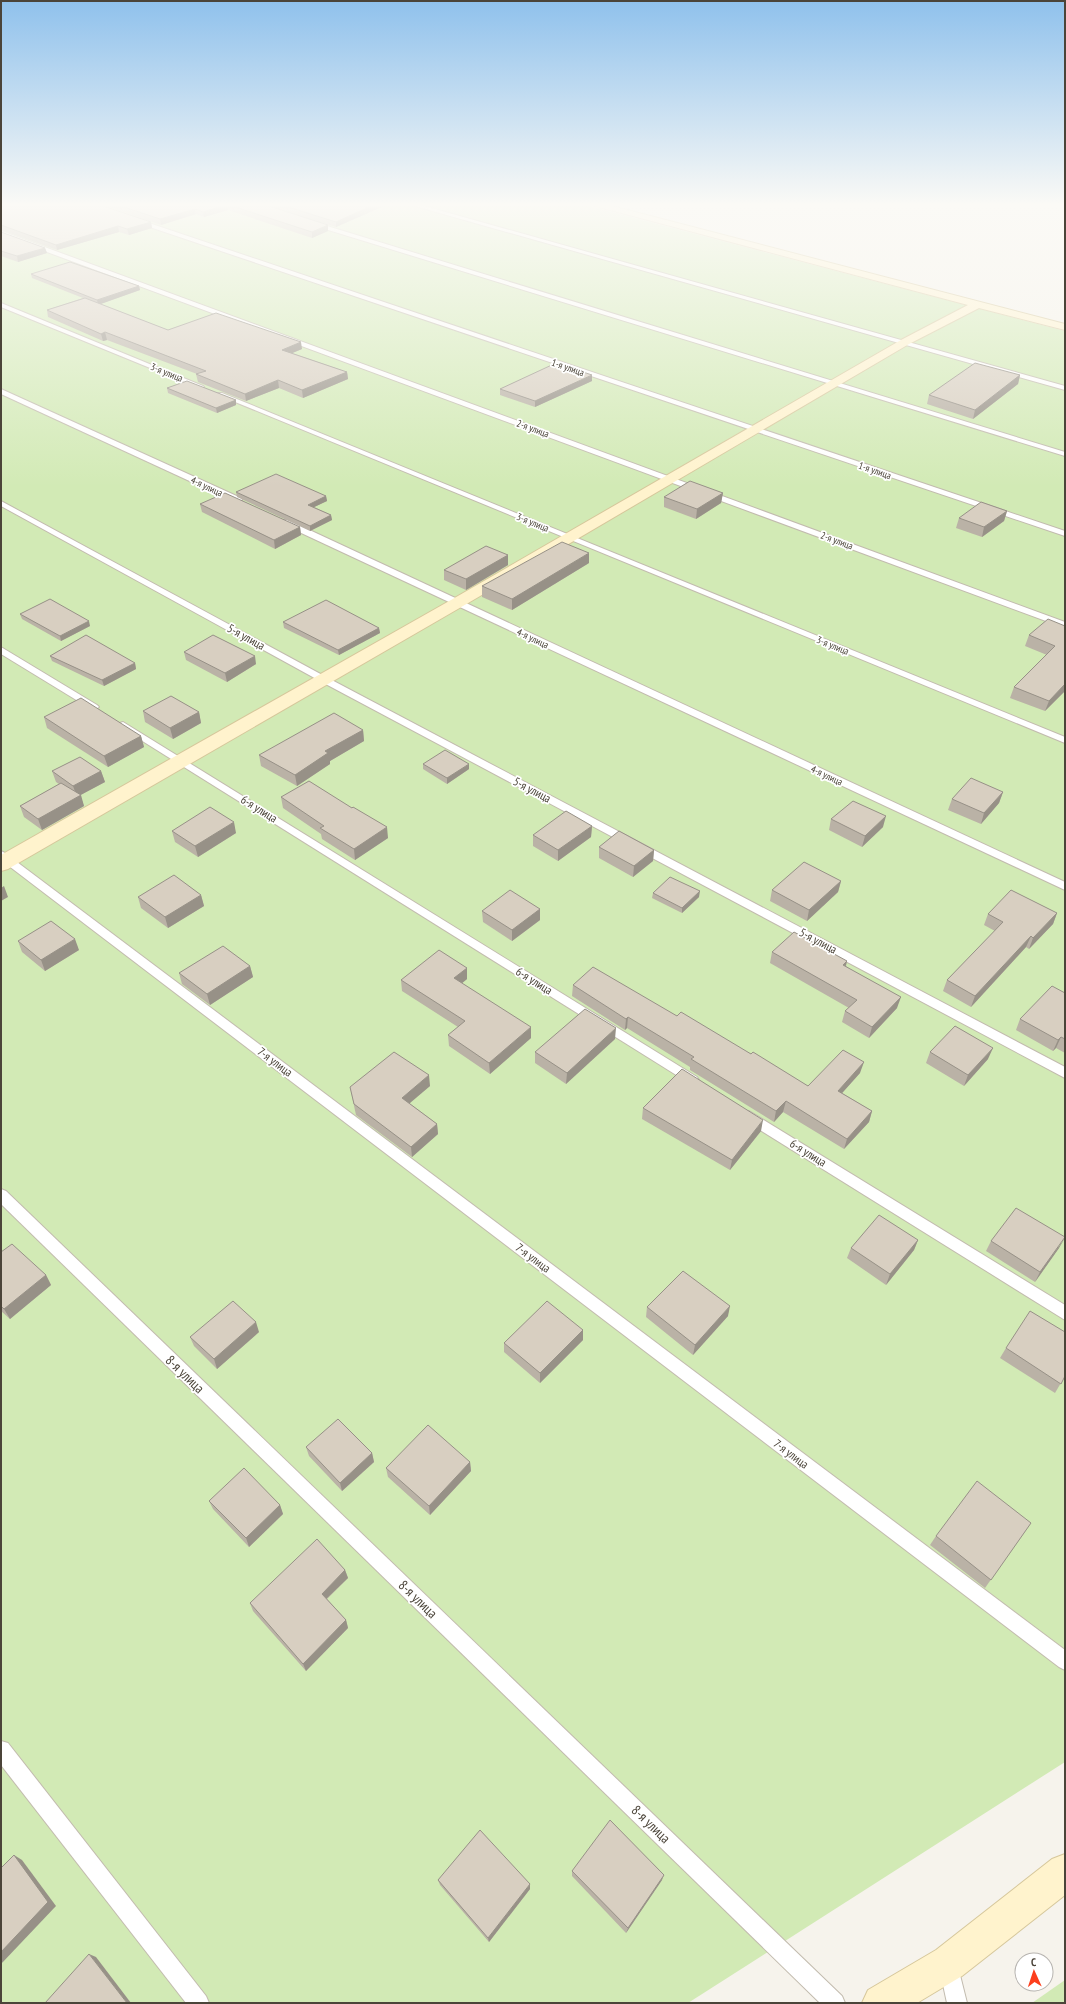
<svg xmlns="http://www.w3.org/2000/svg" width="1066" height="2004" viewBox="0 0 1066 2004" font-family="'PT Sans Narrow',sans-serif">
	<style>
		.green { fill: #d2eab5 }
		.lines { fill: none; stroke-linecap: round; stroke-linejoin: round }
		.lane-casing { stroke: #c2bbae; stroke-width: 2 }
		.secondary-casing { stroke: #d6c79b; stroke-width: 2 }
		.lane { fill: #fff; fill-rule: evenodd }
		.secondary { fill: #fff3cd; fill-rule: evenodd }
		.wall { fill: #bab2a6 }
		.shaded-wall { fill: #979187 }
		.building { fill: #d8cfc1; stroke: #979187 }
		.labels { text-anchor: middle; stroke-width: 3.5; stroke-linejoin: round; paint-order: stroke }
		.far-street-label { font-size: 10px; fill: #4b4439; stroke: #fff }
		.street-label { font-size: 12px; fill: #4b4439; stroke: #fff }
		.near-street-label { font-size: 14px; fill: #4b4439; stroke: #fff }
	</style>
	<rect width="100%" height="100%" fill="#f6f3ec"/>
	<g class="green">
		<polygon points="1,206 589,206 1065,331 1065,1762 688,2003 1,2003"/>
		<polygon points="1065,1980 1065,2003 1032,2003"/>
	</g>
	<g class="lines">
		<defs>
			<g id="lane">
				<polygon points="415,206 424,206 1065,386 1065,390"/>
				<polygon points="137,219 1065,531 1065,536 135,222"/>
				<polygon points="314,222 1065,452 1065,456 312,225"/>
				<polygon points="1,231 1065,622 1065,628 1,235"/>
				<polygon points="1,303 203,386 204,387 199,388 1,307"/>
				<polygon points="1,389 241,498 242,500 235,502 1,394"/>
				<polygon points="218,393 222,393 1065,737 1065,743 218,395"/>
				<polygon points="1,501 326,677 1065,1067 1065,1078 320,681 1,506"/>
				<polygon points="282,520 288,520 1065,882 1065,890 282,524"/>
				<polygon points="1,647 97,705 99,707 94,710 91,709 1,654"/>
				<polygon points="123,722 697,1077 699,1080 697,1083 693,1085 689,1083 120,727 118,725 120,723"/>
				<polygon points="1,851 5,853 1065,1650 1065,1670 1059,1667 1,860"/>
				<polygon points="749,1111 1065,1305 1065,1320 744,1120 743,1116 744,1112"/>
				<polygon points="1,1189 6,1191 842,1996 845,2003 820,2003 1,1204"/>
				<polygon points="1,1741 8,1743 206,1996 209,2003 186,2003 1,1765"/>
				<polygon points="949,1956 956,1959 967,2003 947,2003 939,1966 942,1959"/>
			</g>
			<g id="secondary">
				<polygon points="595,206 612,206 1065,324 1065,330 979,308 909,344 463,606 8,869 1,871 1,855 451,600 901,340 968,305"/>
				<polygon points="1065,1854 1065,1895 962,1976 917,2003 862,2003 868,1990 936,1950 1052,1859"/>
			</g>
		</defs>
		<use href="#lane" class="lane-casing"/>
		<use href="#secondary" class="secondary-casing"/>
		<use href="#lane" class="lane"/>
		<use href="#secondary" class="secondary"/>
	</g>
	<g class="wall">
		<polygon points="1,206 151,222 152,228 129,235 119,232 57,250 1,230"/>
		<polygon points="106,206 384,206 336,227 284,211 328,231 312,238 228,210 204,217 196,214 161,225"/>
		<polygon points="1,232 45,248 47,253 18,262 1,256"/>
		<polygon points="31,274 139,286 140,290 100,304 168,330 302,349 292,353 347,372 348,379 303,398 279,388 246,401 198,382 196,374 197,374 107,340 103,341 48,317 47,310 83,298 32,278"/>
		<polygon points="1020,375 1018,384 973,419 927,404 929,395"/>
		<polygon points="592,381 535,407 500,395 500,389"/>
		<polygon points="167,388 236,400 236,405 217,413 168,393"/>
		<polygon points="236,492 326,496 327,501 314,507 331,515 332,520 310,531 237,497"/>
		<polygon points="723,493 721,503 696,519 664,507 664,497"/>
		<polygon points="200,504 300,527 301,535 275,549 202,512"/>
		<polygon points="1007,511 1004,521 982,537 956,528 959,518"/>
		<polygon points="508,555 508,565 466,590 444,580 444,570"/>
		<polygon points="589,563 512,610 482,597 482,586"/>
		<polygon points="20,614 90,626 61,641 22,619"/>
		<polygon points="283,622 379,628 380,633 339,655 284,628"/>
		<polygon points="1065,626 1065,691 1045,711 1010,698 1014,687 1047,655 1025,646 1029,635"/>
		<polygon points="184,652 256,664 227,682 186,660"/>
		<polygon points="50,656 135,663 136,669 104,686 52,661"/>
		<polygon points="143,711 199,712 201,723 173,739 145,722"/>
		<polygon points="44,717 141,736 144,747 108,767 47,728"/>
		<polygon points="363,730 364,741 330,761 330,764 297,786 261,766 259,755"/>
		<polygon points="423,764 469,769 447,784 423,769"/>
		<polygon points="52,771 101,771 105,782 80,795 84,806 42,830 24,817 20,806 59,784 56,782"/>
		<polygon points="1003,792 999,803 981,824 948,810 952,799"/>
		<polygon points="281,797 352,808 388,838 355,860 322,839 321,834 283,808"/>
		<polygon points="831,819 883,827 862,847 829,830"/>
		<polygon points="592,826 591,837 558,861 533,846 533,835"/>
		<polygon points="172,831 236,833 198,857 175,842"/>
		<polygon points="599,847 654,850 653,861 633,877 599,858"/>
		<polygon points="841,881 838,892 807,921 770,901 772,890"/>
		<polygon points="653,893 699,897 682,913 652,898"/>
		<polygon points="201,895 204,906 168,928 141,908 138,897"/>
		<polygon points="540,909 540,920 512,941 483,922 482,911"/>
		<polygon points="1057,913 1053,924 1029,949 1026,947 971,1007 943,991 947,980 995,931 984,925 988,914"/>
		<polygon points="18,941 79,950 45,971 22,952"/>
		<polygon points="772,952 847,961 846,966 897,1008 869,1038 842,1022 845,1011 849,1008 770,963"/>
		<polygon points="250,966 253,977 210,1005 182,984 179,973"/>
		<polygon points="467,968 467,979 462,983 531,1038 490,1074 449,1046 448,1035 458,1027 402,991 401,980"/>
		<polygon points="573,985 677,1016 751,1054 808,1086 860,1073 842,1093 872,1111 869,1122 844,1149 783,1112 774,1122 690,1070 690,1067 627,1028 625,1030 572,996"/>
		<polygon points="1065,993 1065,1053 1056,1048 1053,1051 1016,1030 1020,1019"/>
		<polygon points="615,1039 566,1084 535,1063 535,1052"/>
		<polygon points="930,1052 988,1059 964,1086 926,1063"/>
		<polygon points="430,1086 409,1103 437,1124 438,1134 412,1157 356,1115 350,1087"/>
		<polygon points="643,1108 761,1131 730,1170 642,1119"/>
		<polygon points="918,1240 914,1250 886,1285 847,1258 851,1248"/>
		<polygon points="991,1241 1059,1248 1035,1282 986,1251"/>
		<polygon points="1,1252 46,1275 51,1285 10,1319 1,1311"/>
		<polygon points="647,1307 728,1316 693,1355 646,1317"/>
		<polygon points="259,1332 217,1369 194,1346 190,1337"/>
		<polygon points="583,1340 540,1383 504,1352 504,1343"/>
		<polygon points="1006,1348 1065,1376 1055,1393 1000,1358"/>
		<polygon points="306,1447 372,1453 374,1462 342,1491 309,1456"/>
		<polygon points="470,1462 471,1471 430,1515 388,1477 386,1468"/>
		<polygon points="209,1501 280,1505 283,1514 249,1547 213,1509"/>
		<polygon points="1031,1523 985,1588 930,1545 936,1536"/>
		<polygon points="345,1570 348,1578 327,1599 346,1620 348,1628 306,1671 253,1611 250,1603"/>
		<polygon points="572,1871 662,1880 626,1933 572,1876"/>
		<polygon points="438,1880 530,1889 489,1942 440,1885"/>
	</g>
	<g class="shaded-wall">
		<polygon points="222,206 228,206 228,210 204,217 203,212"/>
		<polygon points="371,206 384,206 336,227 336,222"/>
		<polygon points="195,209 196,214 161,225 160,219"/>
		<polygon points="151,222 152,228 129,235 127,229"/>
		<polygon points="328,225 328,231 312,238 312,232"/>
		<polygon points="118,226 119,232 57,250 56,245"/>
		<polygon points="45,248 47,253 18,262 17,256"/>
		<polygon points="139,286 140,290 98,305 97,300"/>
		<polygon points="105,332 107,340 103,341 101,334"/>
		<polygon points="301,342 302,349 283,357 282,350"/>
		<polygon points="347,372 348,379 303,398 302,390"/>
		<polygon points="592,375 592,381 535,407 535,401"/>
		<polygon points="1020,375 1018,384 973,419 975,410"/>
		<polygon points="278,380 279,388 246,401 245,394"/>
		<polygon points="236,400 236,405 217,413 216,408"/>
		<polygon points="723,493 721,503 696,519 697,509"/>
		<polygon points="326,496 327,501 308,510 308,505"/>
		<polygon points="1007,511 1004,521 982,537 984,527"/>
		<polygon points="331,515 332,520 310,531 310,526"/>
		<polygon points="300,527 301,535 275,549 274,540"/>
		<polygon points="589,553 589,563 512,610 512,599"/>
		<polygon points="508,555 508,565 466,590 466,579"/>
		<polygon points="89,621 90,626 61,641 60,636"/>
		<polygon points="379,628 380,633 339,655 338,650"/>
		<polygon points="255,656 256,664 227,682 225,673"/>
		<polygon points="135,663 136,669 104,686 102,680"/>
		<polygon points="1065,684 1065,691 1045,711 1049,701"/>
		<polygon points="199,712 201,723 173,739 170,728"/>
		<polygon points="363,730 364,741 330,761 330,764 297,786 295,775 325,751"/>
		<polygon points="141,736 144,747 108,767 104,756"/>
		<polygon points="469,764 469,769 447,784 447,778"/>
		<polygon points="101,771 105,782 77,797 73,786"/>
		<polygon points="1003,792 999,803 981,824 984,813"/>
		<polygon points="81,795 84,806 42,830 38,819"/>
		<polygon points="886,816 883,827 862,847 865,836"/>
		<polygon points="234,822 236,833 198,857 195,846"/>
		<polygon points="592,826 591,837 558,861 558,850"/>
		<polygon points="387,827 388,838 355,860 354,849"/>
		<polygon points="654,850 653,861 633,877 634,866"/>
		<polygon points="841,881 838,892 807,921 809,910"/>
		<polygon points="4,886 8,897 1,901 1,888"/>
		<polygon points="700,891 699,897 682,913 682,908"/>
		<polygon points="201,895 204,906 168,928 165,917"/>
		<polygon points="540,909 540,920 512,941 512,930"/>
		<polygon points="1057,913 1053,924 1029,949 1033,938"/>
		<polygon points="1031,936 1026,947 971,1007 975,996"/>
		<polygon points="75,939 79,950 45,971 41,960"/>
		<polygon points="847,961 844,972 843,965"/>
		<polygon points="250,966 253,977 210,1005 207,994"/>
		<polygon points="467,968 467,979 455,989 454,978"/>
		<polygon points="901,997 897,1008 869,1038 872,1027"/>
		<polygon points="628,1017 627,1028 625,1030 626,1019"/>
		<polygon points="531,1027 531,1038 490,1074 489,1063"/>
		<polygon points="616,1028 615,1039 566,1084 567,1073"/>
		<polygon points="1061,1037 1056,1048 1053,1051 1058,1040"/>
		<polygon points="993,1048 988,1059 964,1086 968,1075"/>
		<polygon points="864,1062 860,1073 835,1101 838,1091"/>
		<polygon points="429,1075 430,1086 403,1109 402,1098"/>
		<polygon points="786,1101 783,1112 774,1122 776,1111"/>
		<polygon points="872,1111 869,1122 844,1149 847,1139"/>
		<polygon points="763,1120 761,1131 730,1170 732,1160"/>
		<polygon points="437,1124 438,1134 412,1157 411,1147"/>
		<polygon points="1065,1238 1059,1248 1035,1282 1040,1272"/>
		<polygon points="918,1240 914,1250 886,1285 890,1274"/>
		<polygon points="46,1275 51,1285 10,1319 4,1309"/>
		<polygon points="730,1306 728,1316 693,1355 695,1345"/>
		<polygon points="256,1322 259,1332 217,1369 214,1359"/>
		<polygon points="583,1330 583,1340 540,1383 540,1373"/>
		<polygon points="372,1453 374,1462 342,1491 340,1483"/>
		<polygon points="470,1462 471,1471 430,1515 429,1506"/>
		<polygon points="280,1505 283,1514 249,1547 246,1538"/>
		<polygon points="345,1570 348,1578 324,1601 322,1594"/>
		<polygon points="346,1620 348,1628 306,1671 303,1664"/>
		<polygon points="14,1855 22,1860 56,1906 1,1964 1,1952"/>
		<polygon points="664,1875 662,1880 626,1933 628,1928"/>
		<polygon points="530,1884 530,1889 489,1942 488,1938"/>
		<polygon points="89,1954 96,1957 131,2003 127,2003"/>
	</g>
	<g class="building">
		<polygon points="1,206 103,206 151,222 127,229 118,226 56,245 1,225"/>
		<polygon points="121,206 222,206 203,212 195,209 160,219"/>
		<polygon points="232,206 269,206 328,225 312,232"/>
		<polygon points="285,206 371,206 336,222"/>
		<polygon points="1,232 45,248 17,256 1,251"/>
		<polygon points="70,262 139,286 97,300 31,274"/>
		<polygon points="85,298 168,330 216,313 301,342 282,350 347,372 302,390 278,380 245,394 196,374 206,371 105,332 101,334 47,310"/>
		<polygon points="556,363 592,375 535,401 500,389"/>
		<polygon points="975,363 1020,375 975,410 929,395"/>
		<polygon points="187,381 236,400 216,408 167,388"/>
		<polygon points="276,474 326,496 308,505 331,515 310,526 236,492"/>
		<polygon points="690,481 723,493 697,509 664,497"/>
		<polygon points="225,493 300,527 274,540 200,504"/>
		<polygon points="981,502 1007,511 984,527 959,518"/>
		<polygon points="562,542 589,553 512,599 482,586"/>
		<polygon points="486,546 508,555 466,579 444,570"/>
		<polygon points="50,599 89,621 60,636 20,614"/>
		<polygon points="326,600 379,628 338,650 283,622"/>
		<polygon points="1048,619 1065,626 1065,684 1049,701 1014,687 1055,646 1029,635"/>
		<polygon points="86,635 135,663 102,680 50,656"/>
		<polygon points="213,635 255,656 225,673 184,652"/>
		<polygon points="171,696 199,712 170,728 143,711"/>
		<polygon points="81,698 141,736 104,756 44,717"/>
		<polygon points="334,713 363,730 325,751 328,753 295,775 259,755"/>
		<polygon points="445,750 469,764 447,778 423,764"/>
		<polygon points="80,757 101,771 73,786 52,771"/>
		<polygon points="971,778 1003,792 984,813 952,799"/>
		<polygon points="309,781 352,808 353,807 387,827 354,849 320,828 324,826 281,797"/>
		<polygon points="61,783 81,795 38,819 20,806"/>
		<polygon points="853,801 886,816 865,836 831,819"/>
		<polygon points="210,807 234,822 195,846 172,831"/>
		<polygon points="566,811 592,826 558,850 533,835"/>
		<polygon points="619,831 654,850 634,866 599,847"/>
		<polygon points="804,862 841,881 809,910 772,890"/>
		<polygon points="174,875 201,895 165,917 138,897"/>
		<polygon points="670,877 700,891 682,908 653,893"/>
		<polygon points="510,890 540,909 512,930 482,911"/>
		<polygon points="1011,890 1057,913 1033,938 1031,936 975,996 947,980 1003,922 988,914"/>
		<polygon points="51,921 75,939 41,960 18,941"/>
		<polygon points="794,932 847,961 843,965 901,997 872,1027 845,1011 857,1000 772,952"/>
		<polygon points="223,946 250,966 207,994 179,973"/>
		<polygon points="439,950 467,968 454,978 531,1027 489,1063 448,1035 465,1021 401,980"/>
		<polygon points="593,967 677,1016 681,1012 751,1054 753,1052 808,1086 843,1050 864,1062 838,1091 872,1111 847,1139 786,1101 776,1111 691,1059 694,1057 628,1017 626,1019 573,985"/>
		<polygon points="1052,986 1065,993 1065,1039 1061,1037 1058,1040 1020,1019"/>
		<polygon points="585,1009 616,1028 567,1073 535,1052"/>
		<polygon points="955,1026 993,1048 968,1075 930,1052"/>
		<polygon points="394,1052 429,1075 402,1098 437,1124 411,1147 354,1104 350,1087"/>
		<polygon points="682,1069 763,1120 732,1160 643,1108"/>
		<polygon points="1016,1208 1065,1237 1040,1272 991,1241"/>
		<polygon points="879,1215 918,1240 890,1274 851,1248"/>
		<polygon points="12,1244 46,1275 4,1309 1,1306 1,1252"/>
		<polygon points="683,1271 730,1306 695,1345 647,1307"/>
		<polygon points="233,1301 256,1322 214,1359 190,1337"/>
		<polygon points="547,1301 583,1330 540,1373 504,1343"/>
		<polygon points="1030,1311 1065,1332 1065,1376 1061,1384 1006,1348"/>
		<polygon points="338,1419 372,1453 340,1483 306,1447"/>
		<polygon points="428,1425 470,1462 429,1506 386,1468"/>
		<polygon points="244,1468 280,1505 246,1538 209,1501"/>
		<polygon points="977,1481 1031,1523 991,1580 936,1536"/>
		<polygon points="317,1539 345,1570 322,1594 346,1620 303,1664 250,1603"/>
		<polygon points="610,1820 664,1875 628,1928 572,1871"/>
		<polygon points="480,1830 530,1884 488,1938 438,1880"/>
		<polygon points="14,1855 48,1902 1,1952 1,1868"/>
		<polygon points="89,1954 127,2003 45,2003"/>
	</g>
	<linearGradient id="sky" x2="0" y2="1"><stop stop-color="#8fc1ec"/><stop offset="0.42" stop-color="#fbfaf6"/><stop offset="1" stop-color="#fbfaf6" stop-opacity="0"/></linearGradient>
	<rect width="1066" height="487" fill="url(#sky)"/>
	<g class="labels">
		<g class="far-street-label">
			<text transform="translate(568 367) rotate(19)" y="4">1-я улица</text>
			<text transform="translate(167 372) rotate(22)" y="4">3-я улица</text>
			<text transform="translate(533 428) rotate(20)" y="4">2-я улица</text>
			<text transform="translate(875 470) rotate(19)" y="4">1-я улица</text>
			<text transform="translate(207 486) rotate(25)" y="4">4-я улица</text>
			<text transform="translate(533 522) rotate(22)" y="4">3-я улица</text>
			<text transform="translate(837 540) rotate(20)" y="4">2-я улица</text>
			<text transform="translate(533 638) rotate(25)" y="4">4-я улица</text>
			<text transform="translate(833 645) rotate(22)" y="4">3-я улица</text>
			<text transform="translate(827 775) rotate(25)" y="4">4-я улица</text>
		</g>
		<g class="street-label">
			<text transform="translate(246 637) rotate(29)" y="4">5-я улица</text>
			<text transform="translate(532 790) rotate(28)" y="4">5-я улица</text>
			<text transform="translate(259 809) rotate(32)" y="4">6-я улица</text>
			<text transform="translate(818 941) rotate(28)" y="4">5-я улица</text>
			<text transform="translate(534 981) rotate(32)" y="4">6-я улица</text>
			<text transform="translate(275 1062) rotate(37)" y="4">7-я улица</text>
			<text transform="translate(808 1153) rotate(32)" y="4">6-я улица</text>
			<text transform="translate(533 1258) rotate(37)" y="4">7-я улица</text>
			<text transform="translate(791 1454) rotate(37)" y="4">7-я улица</text>
		</g>
		<g class="near-street-label">
			<text transform="translate(185 1374) rotate(44)" y="5">8-я улица</text>
			<text transform="translate(418 1599) rotate(44)" y="5">8-я улица</text>
			<text transform="translate(651 1824) rotate(44)" y="5">8-я улица</text>
		</g>
	</g>
	<rect width="1066" height="2004" fill="none" stroke="#4b4439" stroke-width="4"/>
	<g transform="translate(1034 1972) rotate(357)"><circle r="19" fill="#ffffff" stroke="#b7b4b0"/>
	<path d="M0-3L7 15L0 10L-7 15Z" fill="#fc3f1d"/>
	<text y="-6" font-size="11" font-weight="bold" text-anchor="middle" fill="#4b4439">С</text>
	</g>
</svg>
